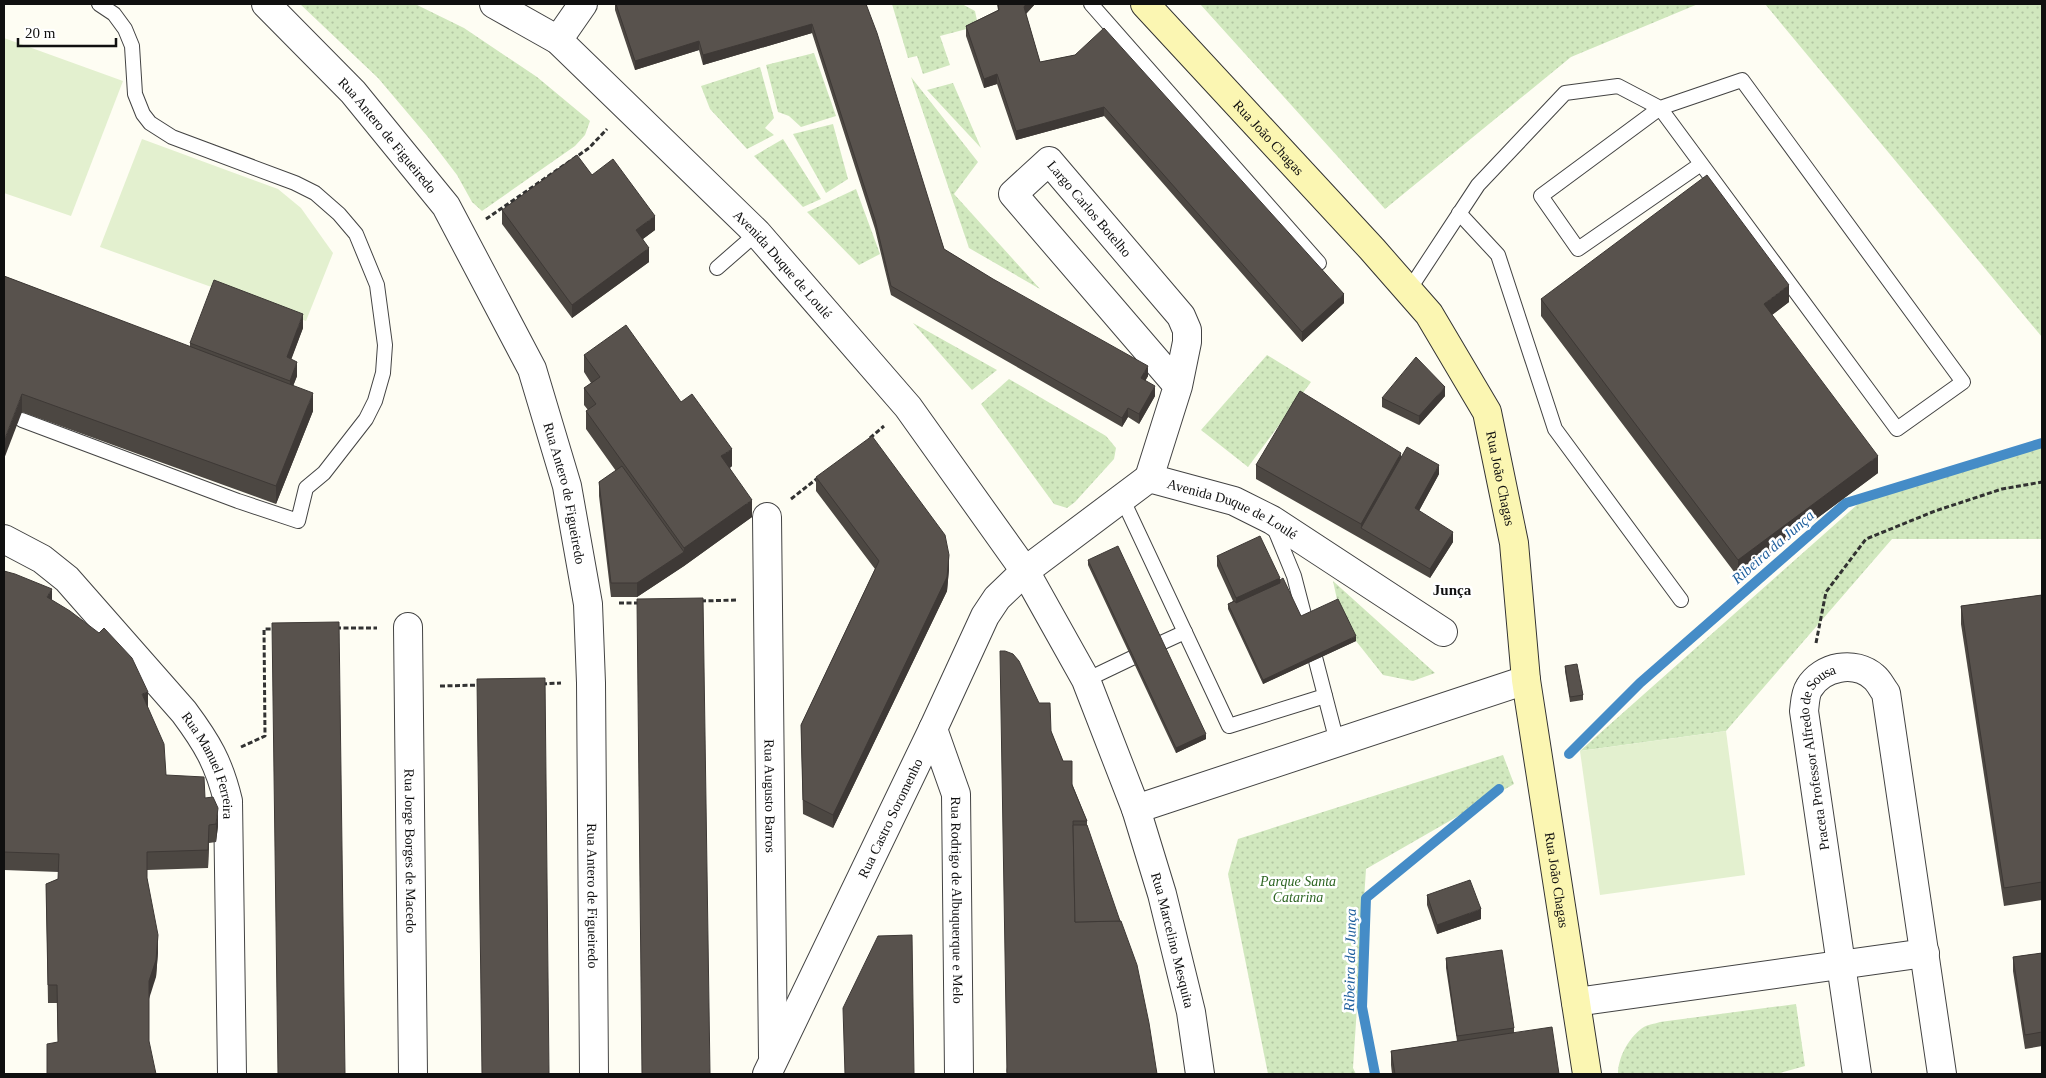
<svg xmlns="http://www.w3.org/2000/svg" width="2046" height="1078" viewBox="0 0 2046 1078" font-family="'Times New Roman',serif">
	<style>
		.green { fill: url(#green-dots) }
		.pitch { fill: #e3f0cf }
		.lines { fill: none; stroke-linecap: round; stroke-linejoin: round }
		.stream { stroke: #458cc7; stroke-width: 10 }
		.lane-casing { stroke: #434343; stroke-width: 16 }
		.street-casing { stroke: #434343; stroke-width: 30 }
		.secondary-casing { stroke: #323232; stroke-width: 30 }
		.path { stroke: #323232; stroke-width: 3; stroke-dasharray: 5 2.5; stroke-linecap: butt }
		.lane { stroke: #fff; stroke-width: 14 }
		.street { stroke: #fff; stroke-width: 28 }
		.secondary { stroke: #fbf6b2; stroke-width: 28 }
		.wall { fill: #4c4742 }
		.shaded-wall { fill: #3e3936 }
		.building { fill: #58524d; stroke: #3e3936 }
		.labels { text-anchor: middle; stroke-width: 5; stroke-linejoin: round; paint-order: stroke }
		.street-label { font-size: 14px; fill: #101010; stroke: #fff }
		.park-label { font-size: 14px; font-style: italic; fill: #2d6522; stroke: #fff }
		.water-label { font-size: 15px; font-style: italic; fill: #1e5f9d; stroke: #fff }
		.neighbourhood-label { font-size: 15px; font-weight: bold; fill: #101010; stroke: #fff }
	</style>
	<defs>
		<pattern id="green-dots" width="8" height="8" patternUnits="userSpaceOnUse" patternTransform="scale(1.25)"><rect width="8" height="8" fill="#d1e8be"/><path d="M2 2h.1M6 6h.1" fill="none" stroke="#b2c6a2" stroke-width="1.8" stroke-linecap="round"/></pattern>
	</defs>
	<rect width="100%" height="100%" fill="#fefdf3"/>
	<g class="green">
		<polygon points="300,4 415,4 464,28 537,77 590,121 585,135 575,146 482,211 472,202 457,175 428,137 378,78"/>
		<polygon points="892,4 962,4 975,11 978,26 940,36 950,65 923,74 917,56 908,58"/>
		<polygon points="1200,4 1698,4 1571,57 1385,209"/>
		<polygon points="1765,4 2042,4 2042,337"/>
		<polygon points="814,53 836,116 801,127 789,116 778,112 766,65"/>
		<polygon points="760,67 774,118 765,128 774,135 747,149 710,109 701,86"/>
		<polygon points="911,77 978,162 954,194 1040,289 969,248"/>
		<polygon points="953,83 981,148 927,90"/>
		<polygon points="833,124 848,179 826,193 793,134"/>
		<polygon points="783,139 821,199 803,207 754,156"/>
		<polygon points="856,189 880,254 859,265 807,212"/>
		<polygon points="913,323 997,370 972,390"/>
		<polygon points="1267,355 1311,382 1248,467 1201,430"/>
		<polygon points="1009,379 1106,436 1116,448 1114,459 1075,502 1067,508 1054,504 981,404"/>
		<polygon points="2042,442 2042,539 1892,539 1726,731 1580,751 1858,504"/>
		<polygon points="1333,581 1435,673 1413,681 1383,675 1356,641 1338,604"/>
		<polygon points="1503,755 1514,784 1366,869 1353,1068 1356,1074 1268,1074 1228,874 1238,839"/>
		<path d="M1796,1004L1805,1066L1776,1074H1618C1618,1058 1628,1039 1641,1029C1645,1025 1654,1024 1660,1022Z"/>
	</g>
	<g class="pitch">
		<polygon points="4,38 123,81 71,216 4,193"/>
		<polygon points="142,139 278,189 301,208 333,253 306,321 100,247"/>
		<polygon points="1726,731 1745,875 1600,895 1580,751"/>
	</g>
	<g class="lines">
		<g class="stream">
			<polyline points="1569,754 1640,683 1846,503 2042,443"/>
			<polyline points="1375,1074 1362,1007 1366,898 1499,789"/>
		</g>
		<defs>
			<g id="lane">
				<polyline points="1091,4 1319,263"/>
				<polyline points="1459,213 1498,255 1555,429 1681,600"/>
				<polyline points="717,268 757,233"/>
				<polyline points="1409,290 1478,185 1565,93 1618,86 1660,108 1897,429 1963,382 1742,80 1660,108 1541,196 1578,249 1701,164"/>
				<polyline points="22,420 238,501 298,521 306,488 324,473 366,419 375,401 383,373 385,345 377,285 356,234 339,214 315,193 295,183 172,137 150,123 143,114 135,94 132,46 125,29 114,14 99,4"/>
				<polyline points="1122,498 1229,726 1325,696"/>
				<polyline points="1273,525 1294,576 1337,742"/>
				<polyline points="1161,643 1185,632"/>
				<polyline points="1086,680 1132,658"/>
			</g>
			<g id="street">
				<path id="s1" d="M266,4L353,92L446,206L532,369L567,486L588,604L591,683L594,1074"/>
				<path id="s2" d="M494,4L558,40L757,233L908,407L1025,571L1086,680L1136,809L1162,894L1191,1012L1200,1074"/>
				<polyline points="558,40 583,4"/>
				<path id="s3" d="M1149,478L1178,386L1013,194L1049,161L1181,316L1187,330V342L1178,386"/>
				<path id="s4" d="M767,517L773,1056"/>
				<path id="s5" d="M4,539L42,559L67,579L184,712C207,743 219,763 228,801L232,1074"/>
				<path id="s6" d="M408,627L413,1074"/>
				<path id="s7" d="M933,729L956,794L959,1074"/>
				<polyline points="1136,809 1526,680"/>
				<polyline points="1576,1002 1925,953"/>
				<path id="s8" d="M767,1074L933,729L985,616L997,598L1025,571L1149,478L1234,501L1272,520L1443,632"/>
				<path id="s9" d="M1857,1074L1804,711C1805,704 1805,694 1809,688C1822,666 1855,660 1874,677C1879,681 1882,688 1886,693L1942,1074"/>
			</g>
			<g id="secondary">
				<path id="s10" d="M1145,4L1372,249L1429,314L1487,412L1514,543L1526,680L1587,1074"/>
			</g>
		</defs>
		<use href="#lane" class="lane-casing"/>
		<use href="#street" class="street-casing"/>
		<use href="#secondary" class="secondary-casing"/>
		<g class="path">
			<polyline points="486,219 589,148 607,129"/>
			<polyline points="870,438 884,426"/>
			<polyline points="791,499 819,477"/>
			<polyline points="701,601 737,600"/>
			<polyline points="619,603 640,603"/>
			<polyline points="336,628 377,628"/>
			<polyline points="1816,643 1826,592 1866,539 1935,511 2002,489 2042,482"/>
			<polyline points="542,684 561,683"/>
			<polyline points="440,686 481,685"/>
			<polyline points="241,747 265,736 264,629 275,629"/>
		</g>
		<use href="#lane" class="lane"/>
		<use href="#street" class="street"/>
		<use href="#secondary" class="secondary"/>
	</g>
	<g class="wall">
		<polygon points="615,4 866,4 944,249 1148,376 1145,381 1155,396 1139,424 1128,417 1122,427 891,295 875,229 812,33 703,65 699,50 635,70 615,10"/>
		<polygon points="997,4 1035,4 1026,14 1040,62 1075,55 1344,303 1302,342 1104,116 1016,140 997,84 984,88 966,36 966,26 998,10"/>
		<polygon points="592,175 655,230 643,239 649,262 572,318 502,224 502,210"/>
		<polygon points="4,276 190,347 190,343 303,328 291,359 297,376 293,386 313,411 276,504 22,412"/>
		<polygon points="1541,299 1789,302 1772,315 1878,473 1738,577 1541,316"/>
		<polygon points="584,355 681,402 732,466 730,468 752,517 684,566 637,597 611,597 599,496 599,482 616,471 586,429 586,411 588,410 584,405 584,388 591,383 584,372"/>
		<polygon points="1445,396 1419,425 1382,407 1382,398"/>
		<polygon points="1401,457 1439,474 1419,511 1453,542 1430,578 1256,479 1256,465"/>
		<polygon points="816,477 949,569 947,591 833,828 803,814 801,725 875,569 816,491"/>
		<polygon points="1217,556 1280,580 1301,616 1356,641 1263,684 1228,609 1228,604 1233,601 1217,566"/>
		<polygon points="1088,560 1206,739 1176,753 1088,565"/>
		<polygon points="4,571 52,600 148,709 166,775 205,798 218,826 216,842 209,843 208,868 147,870 147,878 158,952 156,977 58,1042 57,1003 48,1003 46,884 58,879 59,872 4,870"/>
		<polygon points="2042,595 2042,900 2004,906 1961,624 1961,606"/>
		<polygon points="1565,666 1583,695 1583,700 1570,702 1565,671"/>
		<polygon points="1051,731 1087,821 1087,825 1006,1074"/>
		<polygon points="1427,895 1481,919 1437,934 1427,905"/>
		<polygon points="2042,953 2042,1046 2025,1049 2013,971 2013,957"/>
		<polygon points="1446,958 1514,1028 1514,1033 1559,1074 1392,1074 1391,1065 1391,1051 1457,1041 1446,968"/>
	</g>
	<g class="shaded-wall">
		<polygon points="1026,4 1035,4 1024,16 1024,7"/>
		<polygon points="812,24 812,33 703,65 703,55"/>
		<polygon points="699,41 699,50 635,70 635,61"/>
		<polygon points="997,74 997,84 984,88 984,79"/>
		<polygon points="1104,107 1104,116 1016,140 1016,131"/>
		<polygon points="655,216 655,230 636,244 636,230"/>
		<polygon points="649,248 649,262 572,318 572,305"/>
		<polygon points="1789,285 1789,302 1764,321 1764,304"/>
		<polygon points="1344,294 1344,303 1302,342 1302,332"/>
		<polygon points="303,314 303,328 287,371 287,357"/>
		<polygon points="297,362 297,376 290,394 290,381"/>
		<polygon points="1148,366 1148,376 1141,388 1141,378"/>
		<polygon points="1155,386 1155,396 1139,424 1139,414"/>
		<polygon points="1445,387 1445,396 1419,425 1419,416"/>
		<polygon points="313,393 313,411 276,504 276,486"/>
		<polygon points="22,394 22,412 4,459 4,441"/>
		<polygon points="1128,408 1128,417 1122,427 1122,418"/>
		<polygon points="732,449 732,466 721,474 721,456"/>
		<polygon points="1401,453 1401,467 1361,528 1361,524"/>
		<polygon points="1878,456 1878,473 1738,577 1738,560"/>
		<polygon points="1439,465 1439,474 1415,518 1415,508"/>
		<polygon points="752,500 752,517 684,566 637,597 637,583 684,552 684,548"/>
		<polygon points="1453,532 1453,542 1430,578 1430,569"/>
		<polygon points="949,555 949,569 947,591 833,828 833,815"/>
		<polygon points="1280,578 1280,587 1236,607 1236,598"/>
		<polygon points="52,589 52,606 47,597"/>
		<polygon points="1356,636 1356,641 1263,684 1263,680"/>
		<polygon points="148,692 148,709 142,694"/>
		<polygon points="1206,734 1206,739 1176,753 1176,748"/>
		<polygon points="218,808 218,826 216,842 216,824"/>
		<polygon points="209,825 209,843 208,868 208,850"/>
		<polygon points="1481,909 1481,919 1437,934 1437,925"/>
		<polygon points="158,935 158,952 156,977 149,999 149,981"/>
	</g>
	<g class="building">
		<polygon points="616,4 866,4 877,33 944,249 993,279 1148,366 1141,378 1155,386 1139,414 1128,408 1122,418 891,286 875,220 812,24 703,55 699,41 635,61"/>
		<polygon points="998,4 1026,4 1024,7 1040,62 1075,55 1104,28 1344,294 1302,332 1104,107 1016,131 997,74 984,79 966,26 999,10"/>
		<polygon points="577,155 592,175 613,159 655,216 636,230 649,248 572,305 502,210"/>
		<polygon points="1707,175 1789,285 1764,304 1878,456 1738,560 1541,299"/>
		<polygon points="4,276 313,393 276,486 22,394 4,441"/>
		<polygon points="214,280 303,314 287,357 297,362 290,381 190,343"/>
		<polygon points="626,325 681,402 692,394 732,449 721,456 752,500 684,548 586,411 596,404 584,388 600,377 584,355"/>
		<polygon points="1416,357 1445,387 1419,416 1382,398"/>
		<polygon points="1300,391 1401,453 1361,524 1256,465"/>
		<polygon points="872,436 945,535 949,555 947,577 833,815 803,800 801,725 879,561 816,477"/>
		<polygon points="1407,447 1439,465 1415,508 1453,532 1430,569 1361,528"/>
		<polygon points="622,466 684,552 637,583 611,583 599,482"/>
		<polygon points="1260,536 1280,578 1236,598 1217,556"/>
		<polygon points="1118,546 1206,734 1176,748 1088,560"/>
		<polygon points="4,571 15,574 52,589 47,597 70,611 99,633 104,628 132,658 148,692 142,694 164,744 166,775 204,777 205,798 213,797 218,808 216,824 209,825 208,850 147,852 147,878 158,935 156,960 149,981 149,1041 156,1074 47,1074 47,1044 58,1042 57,985 48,985 46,884 58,879 59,854 4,852"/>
		<polygon points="1283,578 1301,616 1338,599 1356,636 1263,680 1228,604 1235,601 1236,603 1280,583 1280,580"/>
		<polygon points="2042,595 2042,882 2004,888 1961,606"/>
		<polygon points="703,598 710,1074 642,1074 637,599"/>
		<polygon points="339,622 345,1074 278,1074 272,623"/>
		<polygon points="1000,651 1005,651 1013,654 1019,661 1039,703 1050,703 1051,731 1063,761 1072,761 1072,785 1087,821 1073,821 1075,922 1121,921 1137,965 1149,1023 1157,1074 1007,1074"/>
		<polygon points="1577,664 1583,695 1570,697 1565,666"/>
		<polygon points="545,678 549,1074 482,1074 477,679"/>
		<polygon points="1073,825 1087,825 1120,921 1075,922"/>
		<polygon points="1470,880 1481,909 1437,925 1427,895"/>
		<polygon points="912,935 914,1074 845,1074 843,1008 878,936"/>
		<polygon points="1502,950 1514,1028 1457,1036 1446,958"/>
		<polygon points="2042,953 2042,1032 2025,1035 2013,957"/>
		<polygon points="1552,1027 1559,1074 1395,1074 1391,1051"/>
	</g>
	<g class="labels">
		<g class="street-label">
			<text dy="5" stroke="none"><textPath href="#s1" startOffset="179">Rua Antero de Figueiredo</textPath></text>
			<text dy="5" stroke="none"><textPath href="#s10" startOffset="182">Rua João Chagas</textPath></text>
			<text dy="5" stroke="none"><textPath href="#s3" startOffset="461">Largo Carlos Botelho</textPath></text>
			<text dy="5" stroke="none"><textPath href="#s2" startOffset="391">Avenida Duque de Loulé</textPath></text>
			<text dy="5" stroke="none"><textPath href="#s10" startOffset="602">Rua João Chagas</textPath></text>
			<text dy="5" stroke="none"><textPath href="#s1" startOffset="584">Rua Antero de Figueiredo</textPath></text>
			<text dy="5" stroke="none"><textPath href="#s8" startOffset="812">Avenida Duque de Loulé</textPath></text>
			<text dy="5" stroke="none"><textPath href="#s9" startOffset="325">Praceta Professor Alfredo de Sousa</textPath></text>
			<text dy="5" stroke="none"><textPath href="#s5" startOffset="312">Rua Manuel Ferreira</textPath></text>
			<text dy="5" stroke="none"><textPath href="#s4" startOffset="279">Rua Augusto Barros</textPath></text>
			<text dy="5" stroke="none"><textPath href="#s8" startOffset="284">Rua Castro Soromenho</textPath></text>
			<text dy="5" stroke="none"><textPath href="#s6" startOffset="224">Rua Jorge Borges de Macedo</textPath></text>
			<text dy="5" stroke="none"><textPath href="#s10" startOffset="1008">Rua João Chagas</textPath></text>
			<text dy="5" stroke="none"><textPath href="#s1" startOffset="989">Rua Antero de Figueiredo</textPath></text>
			<text dy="5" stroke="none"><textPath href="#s7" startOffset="175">Rua Rodrigo de Albuquerque e Melo</textPath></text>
			<text dy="5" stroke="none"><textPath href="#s2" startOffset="1182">Rua Marcelino Mesquita</textPath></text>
		</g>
		<g class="park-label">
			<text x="1298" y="886">Parque Santa<tspan x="1298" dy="16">Catarina</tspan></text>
		</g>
		<g class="water-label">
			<text transform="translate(1773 547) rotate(-41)" y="5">Ribeira da Junça</text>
			<text transform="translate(1350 960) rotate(-89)" y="5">Ribeira da Junça</text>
		</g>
		<g class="neighbourhood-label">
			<text x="1452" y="595">Junça</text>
		</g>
	</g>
	<rect width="2046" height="1078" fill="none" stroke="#101010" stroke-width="10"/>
	<path d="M18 38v8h98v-8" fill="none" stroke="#101010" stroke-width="2.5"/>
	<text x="25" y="38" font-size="15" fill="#101010" stroke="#ffffff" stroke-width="4" paint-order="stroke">20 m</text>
</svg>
